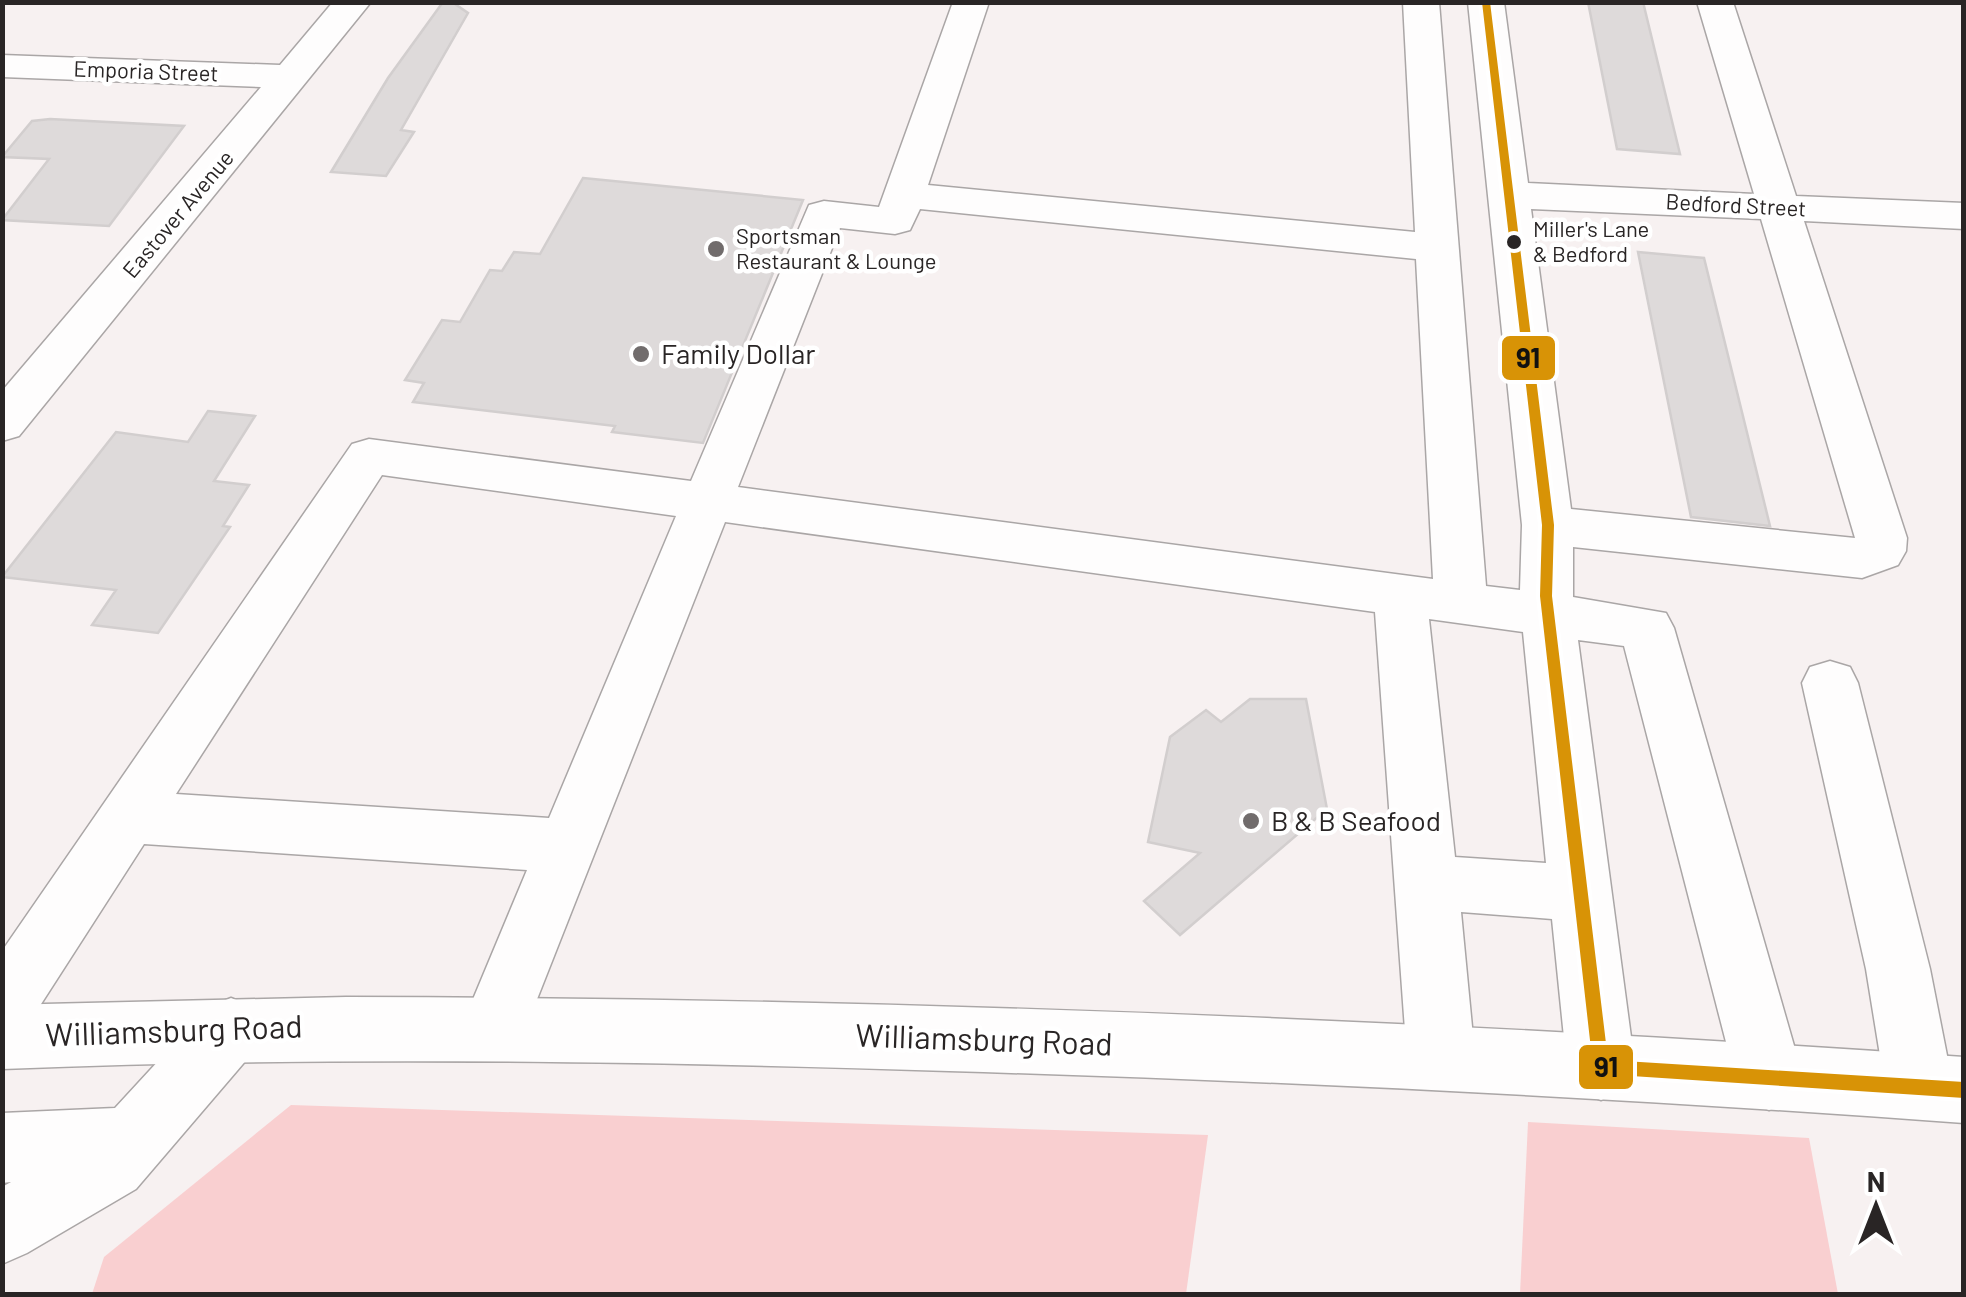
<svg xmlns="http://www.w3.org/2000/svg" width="1966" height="1297" viewBox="0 0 1966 1297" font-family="Barlow,sans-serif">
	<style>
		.green { fill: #f9cfd0 }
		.building { fill: #dedada; stroke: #d2cece; stroke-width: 2.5 }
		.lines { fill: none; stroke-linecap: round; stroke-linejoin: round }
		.minor-casing { stroke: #aaa6a6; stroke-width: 3 }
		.major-casing { stroke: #aaa6a6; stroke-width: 3 }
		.minor { fill: #fefdfd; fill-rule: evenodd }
		.major { fill: #fefdfd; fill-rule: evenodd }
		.bus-1-casing { stroke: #fff; stroke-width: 8 }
		.bus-1 { fill: #d89306; fill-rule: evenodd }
		.bus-dot { fill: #292525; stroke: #fff; stroke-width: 4 }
		.poi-dot { fill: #716c6c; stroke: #fff; stroke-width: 4 }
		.labels { text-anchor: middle; stroke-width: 9; stroke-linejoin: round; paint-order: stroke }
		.far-street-label { font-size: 22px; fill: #292525; stroke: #fff }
		.far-bus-label { font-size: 22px; fill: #292525; stroke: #fff; text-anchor: start }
		.far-poi-label { font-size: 22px; fill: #292525; stroke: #fff; text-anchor: start }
		.poi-label { font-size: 28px; fill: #292525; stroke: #fff; text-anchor: start }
		.near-street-label { font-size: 32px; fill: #292525; stroke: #fff }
		.line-badge { stroke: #fff; stroke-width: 4 }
		.pale-badge-label { font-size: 28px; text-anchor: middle; font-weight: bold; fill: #111 }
	</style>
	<rect width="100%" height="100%" fill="#f7f1f1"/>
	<g class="green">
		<polygon points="291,1105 1208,1135 1186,1294 92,1294 104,1257"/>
		<polygon points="1528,1122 1809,1138 1838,1294 1520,1294"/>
	</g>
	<g class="building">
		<polygon points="443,2 452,2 468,13 401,130 414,132 386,176 331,172 388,78"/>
		<polygon points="1588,2 1643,2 1680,154 1617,149"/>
		<polygon points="50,119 184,126 109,226 2,220 49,159 2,157 32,121"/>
		<polygon points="583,178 803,200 703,443 612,432 615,426 413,402 424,383 405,380 442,320 460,322 490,270 502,271 514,252 540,254"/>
		<polygon points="1638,252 1704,258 1770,526 1691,517"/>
		<polygon points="208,411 255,416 214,481 249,485 223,526 230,527 158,633 92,625 116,590 2,577 116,432 188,442"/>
		<polygon points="1250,699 1306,699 1327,809 1180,935 1144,901 1200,853 1148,842 1170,737 1206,710 1221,722"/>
	</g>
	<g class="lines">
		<defs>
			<g id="minor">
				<polygon points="333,2 371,2 19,436 2,441 2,391 261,87 2,77 2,55 280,65"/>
				<path d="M953,2H989L928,185L1415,232L1403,2H1439L1486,586L1520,590L1522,525L1468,2H1504L1528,183L1754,194L1697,2H1733L1796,196L1964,203V229L1804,221L1907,538L1906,551L1898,565L1862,578L1573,547V597L1666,613L1674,628L1803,1077L1793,1100L1769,1110L1745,1100L1735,1077L1624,646L1578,640L1635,1067L1625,1090L1601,1100L1577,1090L1567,1067L1552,919L1461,912L1475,1058L1465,1081L1441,1090L1417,1081L1407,1058L1375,612L725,522L517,1050L494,1059L471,1050L461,1028L527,870L144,844L25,1029L2,1038V951L352,444L369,439L691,481L809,205L824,201L879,207ZM920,209L1416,259L1433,579L738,487L840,228L895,234L910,230ZM1531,209L1761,219L1855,538L1571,509ZM382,475L676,516L549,818L176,794ZM1429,619L1523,632L1546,863L1455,857Z"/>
				<polygon points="1830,661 1850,667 1858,683 1930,969 1953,1086 1943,1109 1919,1119 1895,1109 1885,1086 1866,969 1802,683 1810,667"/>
				<polygon points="231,998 254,1007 264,1029 254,1051 136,1189 27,1253 2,1264 2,1187 11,1182 2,1183 2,1113 115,1108 208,1007"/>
			</g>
			<path id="major" d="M346,997C886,998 1425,1020 1964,1057V1123C1626,1098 1288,1081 949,1071C633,1061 318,1056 2,1069V1005Z"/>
		</defs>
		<use href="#minor" class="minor-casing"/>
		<use href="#major" class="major-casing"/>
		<use href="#minor" class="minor"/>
		<use href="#major" class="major"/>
		<defs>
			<polygon id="bus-1" points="1482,2 1490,2 1554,525 1552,596 1608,1060 1964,1082 1964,1098 1601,1074 1596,1072 1593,1067 1540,596 1542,525"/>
		</defs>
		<use href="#bus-1" class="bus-1-casing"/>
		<use href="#bus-1" class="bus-1"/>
	</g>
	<circle class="bus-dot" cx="1514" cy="242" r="9"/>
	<g class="poi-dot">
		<circle cx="716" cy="249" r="10"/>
		<circle cx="641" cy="354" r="10"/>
		<circle cx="1251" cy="821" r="10"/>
	</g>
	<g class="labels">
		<g class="far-street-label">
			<text transform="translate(146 71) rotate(2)" y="8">Emporia Street</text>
			<text transform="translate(1736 205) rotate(3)" y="8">Bedford Street</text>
			<text transform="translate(178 214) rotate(-50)" y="8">Eastover Avenue</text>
		</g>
		<g class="far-bus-label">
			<text x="1533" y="237">Miller's Lane<tspan x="1533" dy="25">&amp; Bedford</tspan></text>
		</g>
		<g class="far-poi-label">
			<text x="736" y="244">Sportsman<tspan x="736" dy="25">Restaurant &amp; Lounge</tspan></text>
		</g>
		<g class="poi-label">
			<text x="661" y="364">Family Dollar</text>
			<text x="1271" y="831">B &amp; B Seafood</text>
		</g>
		<g class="near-street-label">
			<text transform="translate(174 1031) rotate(-2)" y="11">Williamsburg Road</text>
			<text transform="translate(984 1040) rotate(2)" y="11">Williamsburg Road</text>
		</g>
	</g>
	<g class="line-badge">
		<rect x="1500" y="334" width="57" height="48" rx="10" fill="#d89306"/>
		<rect x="1577" y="1043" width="58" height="48" rx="10" fill="#d89306"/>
	</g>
	<g class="pale-badge-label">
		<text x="1528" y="368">91</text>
		<text x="1606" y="1077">91</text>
	</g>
	<rect width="1966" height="1297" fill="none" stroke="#292525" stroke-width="10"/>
	<g transform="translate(1876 1207)" stroke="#ffffff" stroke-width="8" paint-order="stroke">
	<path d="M0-8L18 38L0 25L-18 38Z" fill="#292525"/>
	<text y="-15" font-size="28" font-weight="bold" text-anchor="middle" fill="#292525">N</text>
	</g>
</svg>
